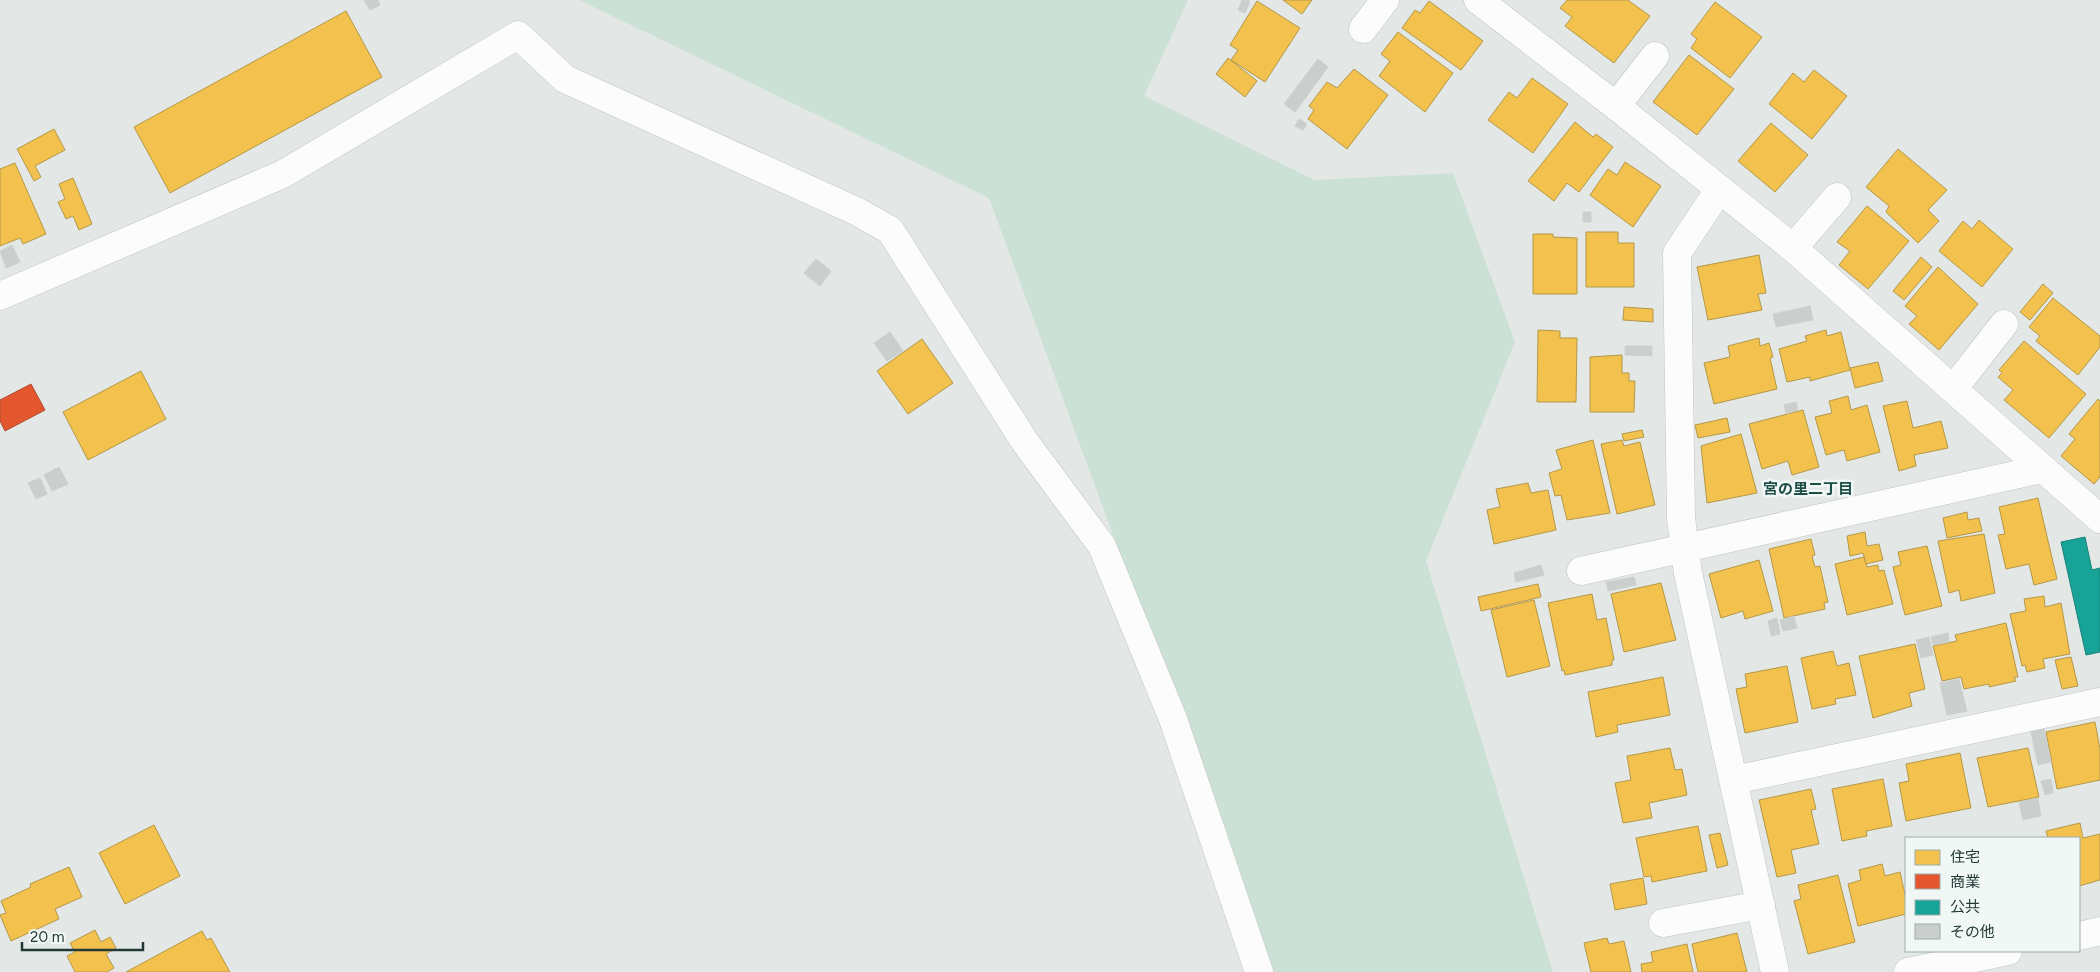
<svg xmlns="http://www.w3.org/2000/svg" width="2100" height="972" viewBox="0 0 2100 972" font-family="Figtree,'Noto Sans JP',sans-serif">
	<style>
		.green { fill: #cce1d5 }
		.homes { fill: #f2c14e; stroke: #b49847 }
		.shops { fill: #e4572e; stroke: #aa4e31 }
		.public { fill: #17a398; stroke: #1a847b }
		.building { fill: #cacfcd; stroke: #ccd1cf }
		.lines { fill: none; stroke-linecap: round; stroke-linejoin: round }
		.street-casing { stroke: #c0c5c3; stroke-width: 29 }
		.street { stroke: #fbfcfb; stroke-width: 28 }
		.labels { text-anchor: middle; stroke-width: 5; stroke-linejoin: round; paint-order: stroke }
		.neighbourhood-label { font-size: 15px; font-weight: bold; fill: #1e4c46; stroke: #f1f7f5 }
	</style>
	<rect width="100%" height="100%" fill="#e3e8e6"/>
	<polygon class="green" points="579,0 1188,0 1144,96 1315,180 1453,173 1515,342 1426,561 1553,972 1274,972 989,198"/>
	<g class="homes">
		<polygon points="1283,0 1312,0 1302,14"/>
		<polygon points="1567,0 1628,0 1650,16 1614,63 1565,26 1572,17 1560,8"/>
		<polygon points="1257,1 1300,28 1265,82 1231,60 1238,50 1230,45"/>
		<polygon points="1429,1 1483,41 1461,70 1402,28 1415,10 1420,13"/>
		<polygon points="1715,2 1762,37 1730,78 1691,48 1697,39 1691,34"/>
		<polygon points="346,11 382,77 170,193 134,127"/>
		<polygon points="1398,32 1453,73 1425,112 1379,76 1390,61 1381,54"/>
		<polygon points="1689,55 1734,89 1697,135 1653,102"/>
		<polygon points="1228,58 1257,81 1245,97 1216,74"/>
		<polygon points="1354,69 1388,95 1347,149 1308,119 1314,110 1309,106 1327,82 1337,88"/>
		<polygon points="1814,70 1847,96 1812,139 1769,104 1793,73 1804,82"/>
		<polygon points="1532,78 1568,104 1533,153 1488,120 1509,92 1517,98"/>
		<polygon points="1575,122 1593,137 1596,134 1613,147 1579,192 1567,183 1554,201 1528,181"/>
		<polygon points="1771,123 1808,155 1775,192 1738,161"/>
		<polygon points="54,129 65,150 35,166 41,177 34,181 17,149"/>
		<polygon points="1898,149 1947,190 1928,210 1939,221 1918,243 1886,212 1889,206 1866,187"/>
		<polygon points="1625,162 1661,186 1633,227 1590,195 1608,169 1617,175"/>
		<polygon points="15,163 46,234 23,244 20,238 0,246 0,169"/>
		<polygon points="73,178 92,224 79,230 73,216 66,219 58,202 65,199 59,184"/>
		<polygon points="1867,206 1909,241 1868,289 1839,265 1850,251 1837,242"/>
		<polygon points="1979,220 2013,249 1982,287 1939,251 1963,221 1972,229"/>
		<polygon points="1586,232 1618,232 1618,243 1634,243 1634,287 1586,287"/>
		<polygon points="1533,234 1553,234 1553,237 1577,238 1577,294 1533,294"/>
		<polygon points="1759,255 1766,293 1758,294 1762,310 1708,320 1697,267"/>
		<polygon points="1921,257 1932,267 1904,300 1893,291"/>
		<polygon points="1938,267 1978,304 1939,350 1909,324 1917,316 1905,306"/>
		<polygon points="2043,284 2053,293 2030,320 2020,312"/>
		<polygon points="2053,298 2100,336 2100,347 2078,375 2036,341 2040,336 2029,327"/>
		<polygon points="1624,307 1653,309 1653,322 1623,320"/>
		<polygon points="1538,330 1560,331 1560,338 1577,338 1576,402 1537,402"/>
		<polygon points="1826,330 1827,336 1841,332 1850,370 1810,381 1810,377 1787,382 1779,349 1807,341 1805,336"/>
		<polygon points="1759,338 1760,346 1769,343 1773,357 1770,358 1777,389 1714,404 1704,363 1730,357 1728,346"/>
		<polygon points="922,339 953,383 908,414 877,371"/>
		<polygon points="2024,341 2086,394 2049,438 2004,400 2013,390 1998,377 2002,373 1999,370"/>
		<polygon points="1622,355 1622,373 1629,373 1629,381 1635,381 1634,412 1590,412 1590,357"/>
		<polygon points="1878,362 1883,381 1855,388 1850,368"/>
		<polygon points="141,371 166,419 88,460 63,412"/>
		<polygon points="1848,396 1851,410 1867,405 1880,452 1847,461 1844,450 1826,455 1815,417 1832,413 1829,401"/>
		<polygon points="2098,399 2100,401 2100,477 2094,484 2061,456 2075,439 2069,434"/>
		<polygon points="1907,401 1913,428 1941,421 1948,448 1914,455 1916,466 1899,471 1883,406"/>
		<polygon points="1803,410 1819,467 1792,475 1788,461 1762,469 1749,424"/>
		<polygon points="1727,418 1730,432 1698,438 1695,425"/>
		<polygon points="1642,430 1644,437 1624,441 1622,434"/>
		<polygon points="1741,434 1757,493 1707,503 1701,446"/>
		<polygon points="1593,440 1610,513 1567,520 1561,495 1555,496 1549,473 1562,469 1556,450"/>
		<polygon points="1622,440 1624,446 1640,442 1655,505 1617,514 1601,444"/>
		<polygon points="1528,483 1531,493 1548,490 1556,530 1494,544 1487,510 1500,507 1496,489"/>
		<polygon points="2038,498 2057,579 2034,585 2029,564 2006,569 1998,535 2005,534 1999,507"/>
		<polygon points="1967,512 1968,520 1979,518 1982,531 1947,538 1943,518"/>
		<polygon points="1865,532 1867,546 1879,544 1883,560 1866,564 1863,553 1850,556 1847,536"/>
		<polygon points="1984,534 1995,593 1961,601 1959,590 1949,593 1938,541"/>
		<polygon points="1811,539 1815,555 1812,556 1815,567 1820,566 1828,602 1824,603 1825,609 1784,618 1769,549"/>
		<polygon points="1927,546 1942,606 1905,615 1893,567 1901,565 1898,552"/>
		<polygon points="1864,557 1867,567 1878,565 1879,571 1884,570 1893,604 1847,615 1835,564"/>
		<polygon points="1759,560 1773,611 1745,619 1743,611 1721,618 1709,574"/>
		<polygon points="1661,583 1676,640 1624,652 1611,594"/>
		<polygon points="1538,584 1541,597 1481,611 1478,597"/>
		<polygon points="1592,594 1597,620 1606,618 1614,660 1612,660 1612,665 1565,675 1564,670 1562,671 1548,603"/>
		<polygon points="2044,596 2045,607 2061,603 2070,654 2043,659 2045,668 2027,672 2025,665 2022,666 2010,614 2026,611 2024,599"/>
		<polygon points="1534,600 1550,666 1507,677 1491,610"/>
		<polygon points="2006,623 2018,677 2014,677 2016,681 1989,687 1989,684 1964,689 1961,677 1942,681 1933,646 1957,641 1955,635"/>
		<polygon points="1915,644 1925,689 1909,693 1912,706 1873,718 1859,656"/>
		<polygon points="1833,651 1837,666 1849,663 1856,695 1835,699 1836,704 1812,709 1801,658"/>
		<polygon points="2071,657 2078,686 2062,689 2055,660"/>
		<polygon points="1787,666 1798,722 1745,733 1736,689 1747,687 1745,674"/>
		<polygon points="1663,677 1670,715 1617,725 1618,732 1596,737 1588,692"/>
		<polygon points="2095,722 2100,749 2100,780 2057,789 2046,732"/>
		<polygon points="1670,748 1675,770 1682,769 1687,795 1649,803 1652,818 1623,823 1615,783 1631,780 1627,756"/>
		<polygon points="2028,748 2039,797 1988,807 1977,758"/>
		<polygon points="1960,753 1971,808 1906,821 1899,783 1909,781 1906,764"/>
		<polygon points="1883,779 1892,826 1866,831 1867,836 1842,841 1832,789"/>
		<polygon points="1811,789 1816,809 1811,810 1819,844 1791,850 1796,873 1777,877 1759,800"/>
		<polygon points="2080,823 2083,838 2100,834 2100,880 2079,886 2079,838 2044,838 2048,838 2046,831"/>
		<polygon points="154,825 180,876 125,904 99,853"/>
		<polygon points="1698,826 1707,871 1652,882 1651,876 1644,877 1636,838"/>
		<polygon points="1720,833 1728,865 1717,868 1709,835"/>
		<polygon points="1882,864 1885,876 1900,872 1906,899 1906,914 1858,926 1848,884 1861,880 1859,870"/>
		<polygon points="69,867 82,897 55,909 59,919 11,941 0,915 6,913 1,901 31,887 30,884"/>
		<polygon points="1838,875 1855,942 1808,954 1794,901 1801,899 1798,885"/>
		<polygon points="1643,878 1647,904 1615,910 1610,884"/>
		<polygon points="95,930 101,942 110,937 116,948 106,954 114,968 107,972 75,972 67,956 75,952 70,943"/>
		<polygon points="202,931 207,940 211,938 230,972 126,972"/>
		<polygon points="1737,933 1747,972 1698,972 1692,944"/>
		<polygon points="1607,938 1609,944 1624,941 1631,972 1591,972 1584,943"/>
		<polygon points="1687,944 1693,972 1642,972 1641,964 1653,962 1651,952"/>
	</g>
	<polygon class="shops" points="31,384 45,410 5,431 0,421 0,400"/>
	<polygon class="public" points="2085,537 2092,570 2100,568 2100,652 2086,655 2061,542"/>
	<g class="building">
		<polygon points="364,0 378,0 380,5 370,10"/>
		<polygon points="1242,0 1250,1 1245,13 1238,10"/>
		<polygon points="1318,59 1328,67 1295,112 1284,104"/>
		<polygon points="1299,119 1307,124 1303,130 1295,126"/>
		<rect x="1583" y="212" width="8" height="10"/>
		<polygon points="12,245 20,262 6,268 0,251"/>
		<polygon points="816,259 831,271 820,286 804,273"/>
		<polygon points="1810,306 1813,320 1776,327 1773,314"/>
		<polygon points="890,332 903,351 887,361 874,343"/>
		<polygon points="1625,346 1652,346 1652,356 1625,355"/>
		<polygon points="1796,402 1798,410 1786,414 1784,405"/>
		<polygon points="59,467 68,484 52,491 44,475"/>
		<polygon points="40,478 47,494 36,499 28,483"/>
		<polygon points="1771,481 1775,493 1768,495 1764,484"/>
		<polygon points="1541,565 1544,575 1516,582 1514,573"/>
		<polygon points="1634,577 1636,585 1608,591 1606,582"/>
		<polygon points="1794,616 1797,628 1783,631 1780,620"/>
		<polygon points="1777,618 1780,634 1771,636 1768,621"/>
		<polygon points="1948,633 1949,642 1933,645 1931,637"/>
		<polygon points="1929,637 1933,655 1921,658 1916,640"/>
		<polygon points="1959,679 1967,711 1947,715 1940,683"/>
		<polygon points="2044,729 2051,762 2038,765 2031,732"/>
		<polygon points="2051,779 2053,793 2045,795 2041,781"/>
		<polygon points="2038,798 2041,816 2023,820 2019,802"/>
	</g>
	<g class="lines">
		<defs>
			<g id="street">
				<polyline points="1478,0 1616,106 1793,248 2100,519"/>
				<polyline points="1363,29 1385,0"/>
				<polyline points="1616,106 1655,56"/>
				<polyline points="1719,190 1677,253 1681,518 1688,573 1775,972"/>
				<polyline points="1793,248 1837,197"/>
				<polyline points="0,296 283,174 518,35 565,79 856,211 890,230 1025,442 1102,546 1173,719 1259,972"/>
				<polyline points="1954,388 2004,324"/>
				<polyline points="1581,571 2042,469"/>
				<polyline points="1734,780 2100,702"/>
				<polyline points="1663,923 1761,905"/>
				<polyline points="2079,936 2100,931"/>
				<polyline points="1908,972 2008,951"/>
			</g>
		</defs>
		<use href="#street" class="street-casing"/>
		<use href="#street" class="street"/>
	</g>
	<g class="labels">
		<g class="neighbourhood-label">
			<text x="1808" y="494">宮の里二丁目</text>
		</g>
	</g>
	<rect x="1905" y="837" width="175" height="115" fill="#f1f7f5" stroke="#9eaba9"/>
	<rect x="1915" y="850" width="25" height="15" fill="#f2c14e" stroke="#9eaba9"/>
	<text x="1950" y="862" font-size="15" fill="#223a37">住宅</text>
	<rect x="1915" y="874" width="25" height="15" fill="#e4572e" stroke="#9eaba9"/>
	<text x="1950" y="887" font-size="15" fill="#223a37">商業</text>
	<rect x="1915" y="900" width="25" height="15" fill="#17a398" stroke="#9eaba9"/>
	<text x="1950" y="912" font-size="15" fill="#223a37">公共</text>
	<rect x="1915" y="924" width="25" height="15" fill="#cacfcd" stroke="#9eaba9"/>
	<text x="1950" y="937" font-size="15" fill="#223a37">その他</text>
	<path d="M22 942v8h121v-8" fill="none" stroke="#223a37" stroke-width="2.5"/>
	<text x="30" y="942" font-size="15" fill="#223a37" stroke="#f1f7f5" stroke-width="4" paint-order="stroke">20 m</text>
</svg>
